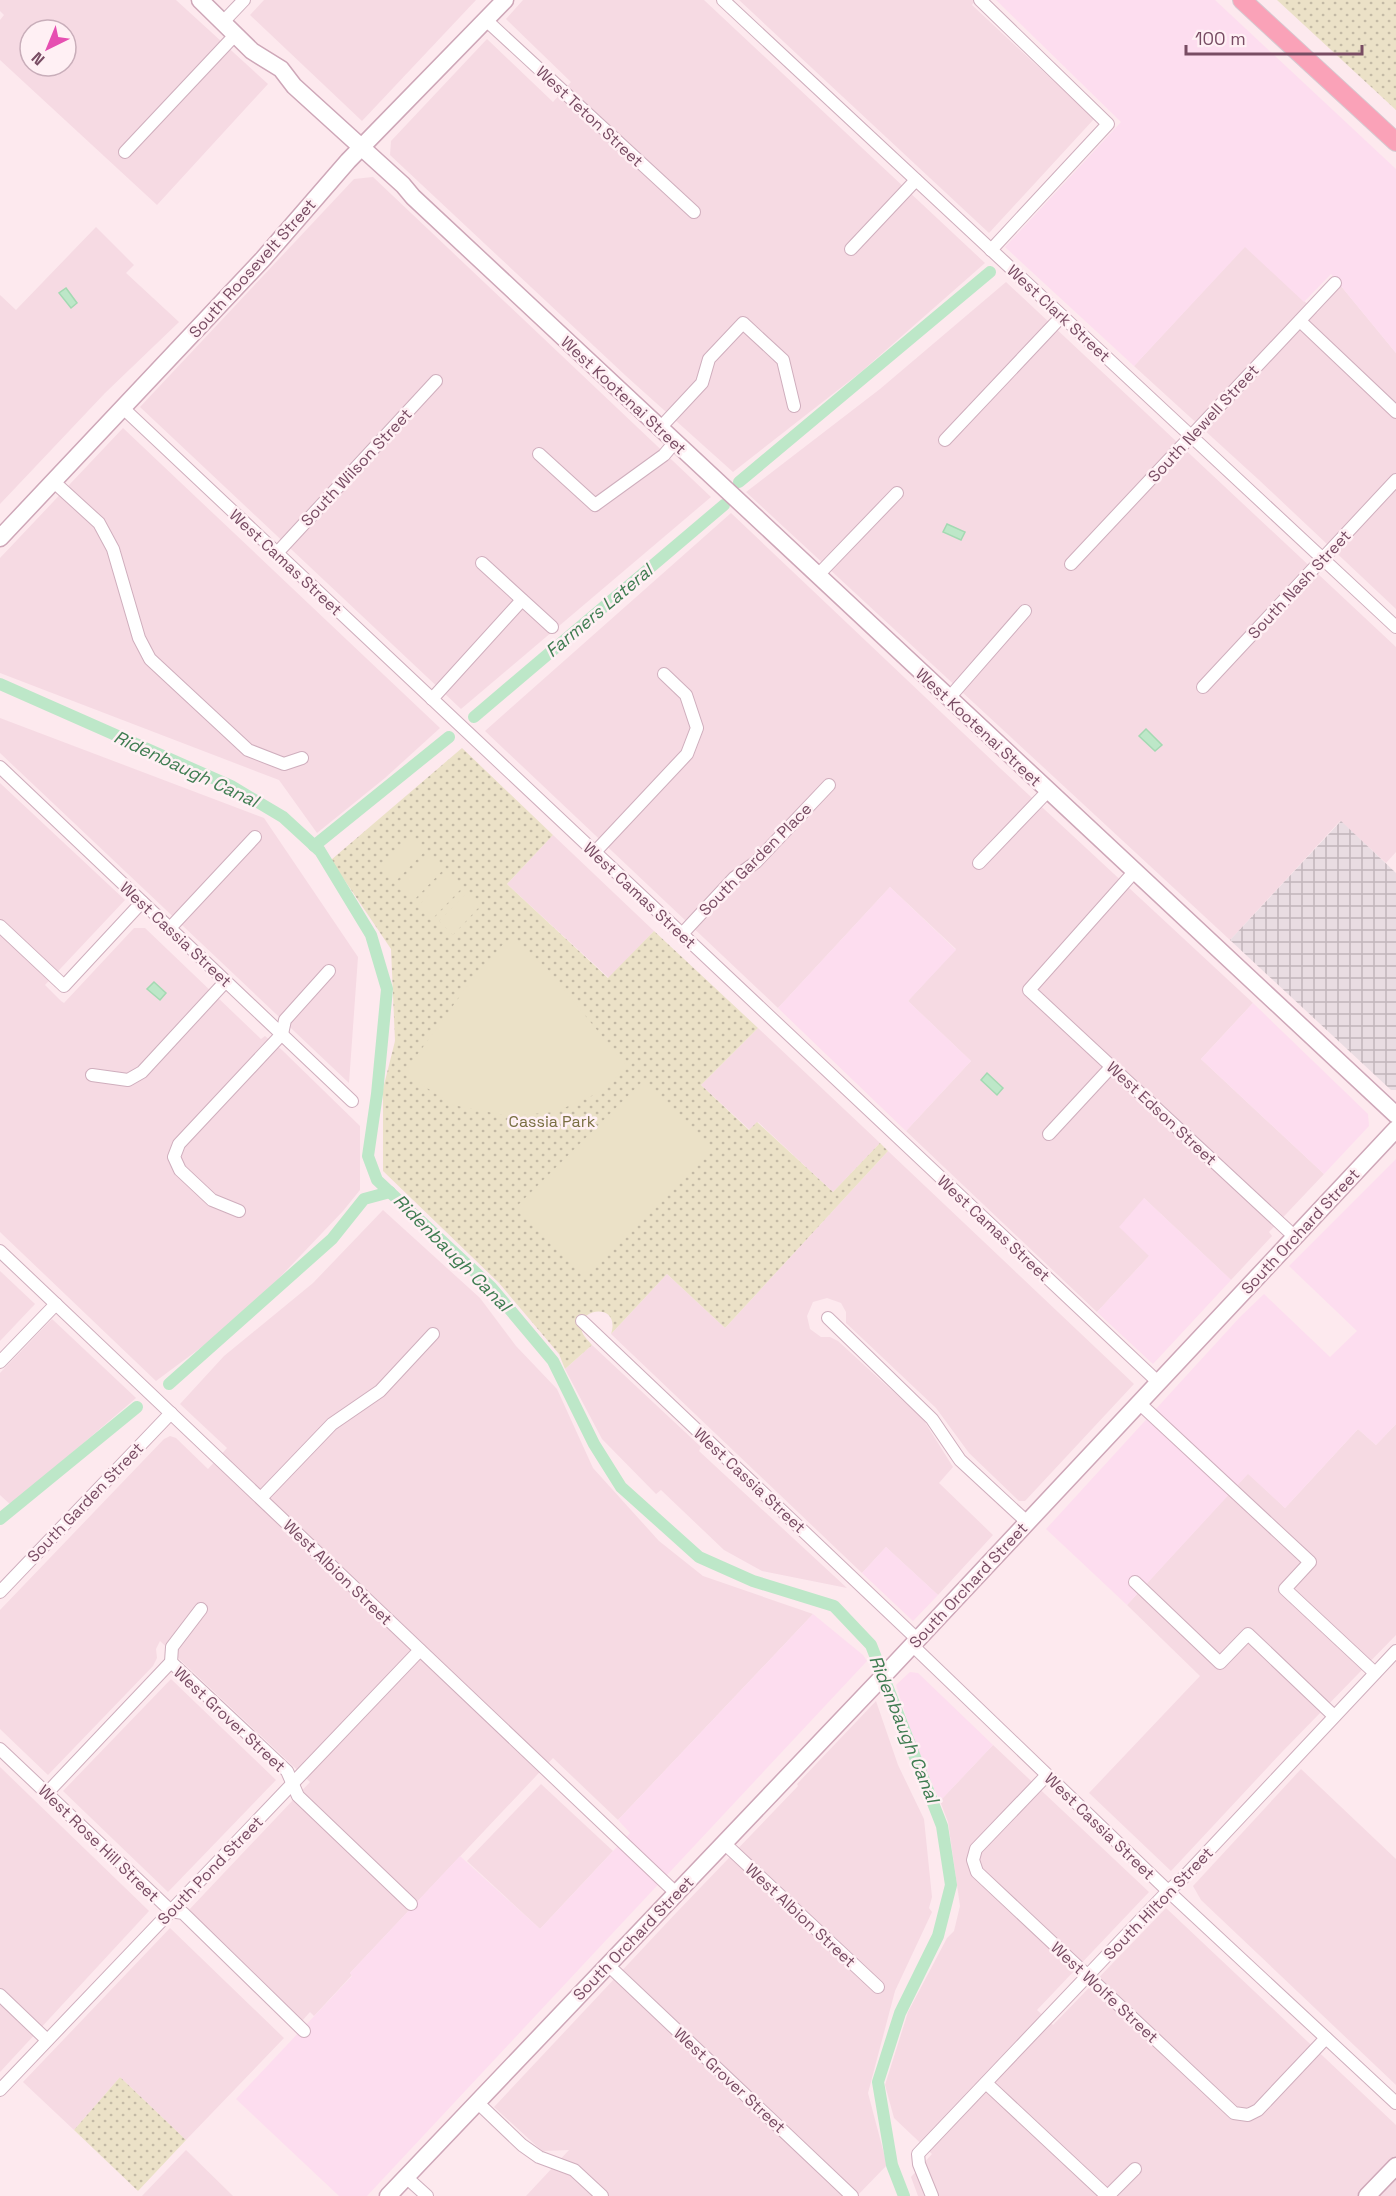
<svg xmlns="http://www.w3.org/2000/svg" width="1396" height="2196" viewBox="0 0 1396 2196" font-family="'Space Grotesk',sans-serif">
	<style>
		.residential { fill: #f6dae3; fill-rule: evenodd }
		.commercial { fill: #fdddef }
		.industrial { fill: url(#industrial-grid) }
		.green { fill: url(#green-dots) }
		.pitch { fill: #ebe1c7 }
		.water { fill: #bde7c8; stroke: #a3d9b2; stroke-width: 1.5 }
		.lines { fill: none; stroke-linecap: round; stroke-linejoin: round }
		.canal { stroke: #bde7c8; stroke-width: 12 }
		.street-casing { stroke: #cfaebd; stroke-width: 14 }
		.secondary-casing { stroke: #cea7b8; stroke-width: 19 }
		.primary-casing { stroke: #d6c9d0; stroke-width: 20 }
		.street { stroke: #fff; stroke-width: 12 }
		.secondary { stroke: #fff; stroke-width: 16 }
		.primary { stroke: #faa2b8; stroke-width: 18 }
		.labels { text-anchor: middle; stroke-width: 5; stroke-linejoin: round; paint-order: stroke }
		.street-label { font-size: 16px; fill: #784c63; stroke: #fff0f4 }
		.park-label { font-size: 16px; fill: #786e41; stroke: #fff0f4 }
		.water-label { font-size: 18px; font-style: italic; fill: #3f7c51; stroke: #fff0f4 }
	</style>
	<defs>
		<pattern id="industrial-grid" width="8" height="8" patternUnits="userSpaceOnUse" patternTransform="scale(1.5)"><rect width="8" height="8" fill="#e9dce2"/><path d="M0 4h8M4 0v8" fill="none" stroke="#c2b5bb"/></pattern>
		<pattern id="green-dots" width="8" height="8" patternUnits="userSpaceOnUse" patternTransform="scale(1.5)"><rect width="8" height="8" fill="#ebe1c7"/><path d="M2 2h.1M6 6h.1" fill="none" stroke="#c3b9a5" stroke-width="1.8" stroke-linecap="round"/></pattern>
	</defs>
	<rect width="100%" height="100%" fill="#fde9ee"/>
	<g class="residential">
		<path d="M0,0H176L268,84L157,205L0,60V20L4,15L0,11ZM30,30H66V66H30Z"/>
		<polygon points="264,0 476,0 362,121 250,15"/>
		<polygon points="523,0 704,0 985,263 861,372 733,472 626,376 390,155 391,141 487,39 553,102 571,82 506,19"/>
		<polygon points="739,0 975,0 972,5 1094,119 989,233"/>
		<polygon points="373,177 711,497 461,709 140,407 354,179"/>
		<polygon points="96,227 134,265 126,273 179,322 105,393 0,504 0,295 16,310"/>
		<polygon points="1245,246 1317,313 1341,286 1396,353 1396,609 1259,480 1134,366"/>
		<polygon points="1006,282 1396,647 1396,852 1386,863 1340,821 1230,940 746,492 880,389"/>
		<polygon points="123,428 440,728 385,778 317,833 279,780 0,673 0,558"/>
		<polygon points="731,513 1001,769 1253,1003 1201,1059 1324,1174 1269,1232 1272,1236 1231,1280 1144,1198 1149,1256 1097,1312 906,1131 971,1061 908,1001 956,949 890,887 778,1008 485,731"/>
		<polygon points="0,718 264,818 358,957 349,1083 0,753"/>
		<polygon points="0,783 125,900 45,985 61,1001 64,1003 134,928 145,928 261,1039 265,1036 282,1050 360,1126 360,1190 343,1211 242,1317 156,1381 0,1232"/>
		<polygon points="553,835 654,931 609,978 507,884"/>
		<polygon points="758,1028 880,1143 833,1192 758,1122 750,1130 701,1085"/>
		<polygon points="888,1151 1134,1384 1025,1501 1019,1501 969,1453 936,1408 846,1323 846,1312 841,1303 827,1298 813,1302 807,1316 810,1329 821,1337 830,1337 838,1341 923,1419 953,1467 939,1483 993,1535 938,1595 886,1547 862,1573 611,1334 667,1274 725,1328"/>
		<polygon points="383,1210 480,1298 516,1346 557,1389 593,1468 659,1541 703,1576 813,1614 618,1820 553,1758 350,1973 352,1975 314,2016 310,2012 302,2021 187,1912 310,1782 160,1641 156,1649 157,1658 153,1666 48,1775 0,1729 0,1610 164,1439 170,1436 176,1438 208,1469 227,1448 180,1404 224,1356 313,1283"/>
		<polygon points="0,1271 35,1304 0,1341"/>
		<polygon points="52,1319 136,1398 11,1505 0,1495 0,1373"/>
		<polygon points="592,1345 701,1447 699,1451 847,1588 762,1571 724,1550 661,1490 656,1494 602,1439 565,1369"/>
		<polygon points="1396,1424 1396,1635 1282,1752 1171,1871 1089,1793 1200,1676 1127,1605 1248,1473 1285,1508 1358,1429 1376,1445"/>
		<polygon points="171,1679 276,1780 168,1892 63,1791"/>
		<polygon points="876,1701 898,1765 924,1819 932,1897 929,1908 932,1912 895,1991 868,2093 887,2165 857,2196 526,2196 569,2150 542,2151 494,2107 676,1913 798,1786 797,1784"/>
		<polygon points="993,1745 1149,1892 1037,2010 1053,2025 1166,1908 1396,2125 1396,2196 918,2196 911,2177 932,2154 894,2118 885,2085 908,2012 947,1938 954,1931 960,1906 948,1822 940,1801"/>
		<polygon points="0,1767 149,1911 0,2072"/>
		<polygon points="1301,1769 1396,1859 1396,2085 1201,1900 1193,1886"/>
		<polygon points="541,1784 613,1851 540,1929 467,1861"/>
		<polygon points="170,1928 284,2038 186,2140 120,2077 74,2130 23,2082"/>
		<polygon points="186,2150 233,2196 142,2196"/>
	</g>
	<g class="commercial">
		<polygon points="996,0 1215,0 1396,169 1396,353 1331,274 1304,302 1245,247 1134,366 1005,247 1121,122"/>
		<polygon points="890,887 956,950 908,1001 971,1061 906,1131 778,1008"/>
		<polygon points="1253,1003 1368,1114 1369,1126 1324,1174 1201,1059"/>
		<polygon points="1396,1159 1396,1424 1376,1445 1358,1429 1285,1508 1248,1474 1127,1605 1046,1529 1240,1317 1264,1294 1330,1357 1357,1331 1289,1266"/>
		<polygon points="1144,1198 1231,1280 1153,1364 1097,1312 1149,1256 1119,1227"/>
		<polygon points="886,1547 938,1595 913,1621 862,1573"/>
		<polygon points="813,1614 863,1655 867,1661 367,2196 339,2196 236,2099 352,1976 350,1973 460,1856 540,1929 630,1833 618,1820"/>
		<polygon points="910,1672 918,1673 993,1745 940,1801 918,1754 896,1685"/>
	</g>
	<polygon class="industrial" points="1341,821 1396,873 1396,1090 1391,1090 1230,940"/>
	<g class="green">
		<polygon points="1277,0 1396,0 1396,110"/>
		<path d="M462,748L553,835L507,884L608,978L654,931L758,1028L701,1085L749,1130L757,1122L833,1192L880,1143L888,1151L725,1328L667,1274L611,1334C622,1300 571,1308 583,1334C585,1338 589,1341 592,1345L565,1369L559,1354L499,1283L383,1171V1089L395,1041L391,949L331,860Z"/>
		<polygon points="120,2077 186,2140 138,2191 74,2130"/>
	</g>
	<g class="pitch">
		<polygon points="410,838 425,851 396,881 382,868"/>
		<polygon points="430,855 444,869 415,899 401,886"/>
		<polygon points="448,873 463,887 434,917 420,904"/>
		<polygon points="468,891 482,904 453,935 439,921"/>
		<polygon points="506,941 522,945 549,971 627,1067 598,1093 555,1112 509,1116 453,1105 404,1073 471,981"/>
		<polygon points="642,1082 710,1150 583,1276 515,1208"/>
	</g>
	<g class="water">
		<polygon points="66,288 77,303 71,308 59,293"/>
		<polygon points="947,524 965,532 961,540 943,532"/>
		<polygon points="1146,729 1162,745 1155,751 1139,736"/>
		<polygon points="154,982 166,993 160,1000 147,989"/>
		<polygon points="987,1073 1003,1088 997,1095 981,1080"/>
	</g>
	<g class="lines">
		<g class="canal">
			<polyline points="739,482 990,272"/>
			<polyline points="0,684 231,786 283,817 320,851 371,935 387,989 377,1094 368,1156 377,1180 491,1287 553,1361 594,1444 621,1487 699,1557 753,1581 834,1606 871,1645 942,1826 951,1885 938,1936 900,2013 878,2082 892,2165 904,2196"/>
			<polyline points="474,717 724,505"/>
			<polyline points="314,846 449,737"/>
			<polyline points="169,1384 332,1239 364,1199 390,1192"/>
			<polyline points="0,1519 137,1407"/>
		</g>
		<defs>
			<g id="street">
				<polyline points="723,0 1396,627"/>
				<polyline points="980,0 1108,124 991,250"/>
				<polyline points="486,20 694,212"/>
				<polyline points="223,22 244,0"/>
				<polyline points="125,152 236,34"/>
				<polyline points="851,249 916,180"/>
				<polyline points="1300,321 1396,412"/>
				<polyline points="123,408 1158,1382"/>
				<polyline points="660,428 702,383 709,359 743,323 783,360 794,406"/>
				<polyline points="945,440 1062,316"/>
				<polyline points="539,454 595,505 664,455 675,442"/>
				<polyline points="54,482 99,523 113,549 139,638 150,659 248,750 284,764 302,758"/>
				<polyline points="277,553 436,381"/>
				<polyline points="482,563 552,627"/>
				<polyline points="1071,564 1335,283"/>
				<polyline points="818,575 897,493"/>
				<polyline points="1203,687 1396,480"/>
				<polyline points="949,698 1025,611"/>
				<polyline points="432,699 522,600"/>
				<polyline points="0,767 352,1101"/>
				<polyline points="595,852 687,754 697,728 686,695 664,674"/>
				<polyline points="979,863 1048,791"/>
				<polyline points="1134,872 1029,990 1295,1237"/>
				<polyline points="0,926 64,986 142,902"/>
				<polyline points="170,928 255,837"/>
				<polyline points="682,934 734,878 756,862 829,785"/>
				<polyline points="92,1075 128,1080 142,1072 226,981"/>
				<polyline points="1049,1134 1112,1066"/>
				<polyline points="239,1211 212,1200 180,1170 174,1157 179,1144 282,1034 285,1020 329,971"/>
				<polyline points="0,1251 676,1893"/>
				<polyline points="828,1318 932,1419 960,1460 1027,1522"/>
				<polyline points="582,1321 917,1639"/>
				<polyline points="0,1362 56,1304"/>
				<polyline points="1138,1402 1310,1562 1285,1589 1375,1673"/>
				<polyline points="261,1498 332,1424 380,1391 433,1334"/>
				<polyline points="1135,1582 1220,1663 1248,1634 1334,1716"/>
				<polyline points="0,1592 171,1413"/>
				<polyline points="912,1645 1168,1891 1396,2103"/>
				<polyline points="171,1662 287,1771 298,1796 411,1904"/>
				<polyline points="0,1749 171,1911 183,1913 304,2031"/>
				<polyline points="1047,1775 976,1849 973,1860 977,1872 1234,2113 1248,2115 1258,2110 1326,2038"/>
				<polyline points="47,1793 171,1662 172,1647 201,1609"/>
				<polyline points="724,1843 878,1987"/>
				<polyline points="608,1965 852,2196"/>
				<polyline points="0,1995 47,2040"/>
				<polyline points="986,2083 1107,2196"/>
				<polyline points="0,2090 420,1650"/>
				<polyline points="477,2102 522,2145 539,2157 574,2170 602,2196"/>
				<polyline points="406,2177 427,2196"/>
				<polyline points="932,2196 919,2164 918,2154 1168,1891 1182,1879 1396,1651"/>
				<polyline points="1108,2196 1135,2169"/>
			</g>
			<g id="secondary">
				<polyline points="200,0 252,51 281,69 294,86 403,185 413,197 1396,1115"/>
				<polyline points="0,538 263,259 348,161 505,0"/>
				<polyline points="388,2196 889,1670 1396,1129"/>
				<polyline points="1367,2196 1396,2166"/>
			</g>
			<polyline id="primary" points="1242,0 1396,142"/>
		</defs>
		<use href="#street" class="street-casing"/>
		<use href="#secondary" class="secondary-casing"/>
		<use href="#primary" class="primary-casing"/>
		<use href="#street" class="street"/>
		<use href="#secondary" class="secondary"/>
		<use href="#primary" class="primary"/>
	</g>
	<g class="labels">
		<g class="street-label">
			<text transform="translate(590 116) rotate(43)" y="6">West Teton Street</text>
			<text transform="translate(252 268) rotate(-48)" y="6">South Roosevelt Street</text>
			<text transform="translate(1059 313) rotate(43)" y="6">West Clark Street</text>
			<text transform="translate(624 395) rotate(43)" y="6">West Kootenai Street</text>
			<text transform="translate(1203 423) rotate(-47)" y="6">South Newell Street</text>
			<text transform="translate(356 467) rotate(-47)" y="6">South Wilson Street</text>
			<text transform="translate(286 562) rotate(43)" y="6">West Camas Street</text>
			<text transform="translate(1299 584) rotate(-47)" y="6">South Nash Street</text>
			<text transform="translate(979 727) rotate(43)" y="6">West Kootenai Street</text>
			<text transform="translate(755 859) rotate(-45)" y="6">South Garden Place</text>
			<text transform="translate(640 895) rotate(43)" y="6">West Camas Street</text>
			<text transform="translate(176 934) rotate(43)" y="6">West Cassia Street</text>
			<text transform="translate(1162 1113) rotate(43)" y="6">West Edson Street</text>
			<text transform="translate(994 1228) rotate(43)" y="6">West Camas Street</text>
			<text transform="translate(1300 1231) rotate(-47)" y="6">South Orchard Street</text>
			<text transform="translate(750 1480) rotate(43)" y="6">West Cassia Street</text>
			<text transform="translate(85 1502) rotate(-46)" y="6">South Garden Street</text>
			<text transform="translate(338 1572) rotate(44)" y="6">West Albion Street</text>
			<text transform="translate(968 1585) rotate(-47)" y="6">South Orchard Street</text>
			<text transform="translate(230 1719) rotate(43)" y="6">West Grover Street</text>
			<text transform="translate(1100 1826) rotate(44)" y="6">West Cassia Street</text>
			<text transform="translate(99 1843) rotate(44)" y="6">West Rose Hill Street</text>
			<text transform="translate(210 1870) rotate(-46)" y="6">South Pond Street</text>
			<text transform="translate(1158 1903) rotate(-46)" y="6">South Hilton Street</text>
			<text transform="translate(801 1915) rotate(43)" y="6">West Albion Street</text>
			<text transform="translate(633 1938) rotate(-46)" y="6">South Orchard Street</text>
			<text transform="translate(1105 1992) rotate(43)" y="6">West Wolfe Street</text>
			<text transform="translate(730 2080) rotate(43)" y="6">West Grover Street</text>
		</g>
		<g class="park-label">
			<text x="552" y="1127">Cassia Park</text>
		</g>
		<g class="water-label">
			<text transform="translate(599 611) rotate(-40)" y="6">Farmers Lateral</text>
			<text transform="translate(186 769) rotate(25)" y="6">Ridenbaugh Canal</text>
			<text transform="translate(452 1253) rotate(45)" y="6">Ridenbaugh Canal</text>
			<text transform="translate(904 1729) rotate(68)" y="6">Ridenbaugh Canal</text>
		</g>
	</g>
	<g transform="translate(48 48) rotate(223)"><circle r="28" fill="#fff0f4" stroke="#c9aeba" stroke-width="1.5"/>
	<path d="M0-4.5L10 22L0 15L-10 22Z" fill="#e64fb1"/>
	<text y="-9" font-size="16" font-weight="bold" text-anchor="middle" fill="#784c63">N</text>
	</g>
	<path d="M1186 45v9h176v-9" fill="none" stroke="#784c63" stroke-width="3"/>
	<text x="1195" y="45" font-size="18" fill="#784c63" stroke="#fff0f4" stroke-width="4.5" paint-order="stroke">100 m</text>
</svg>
